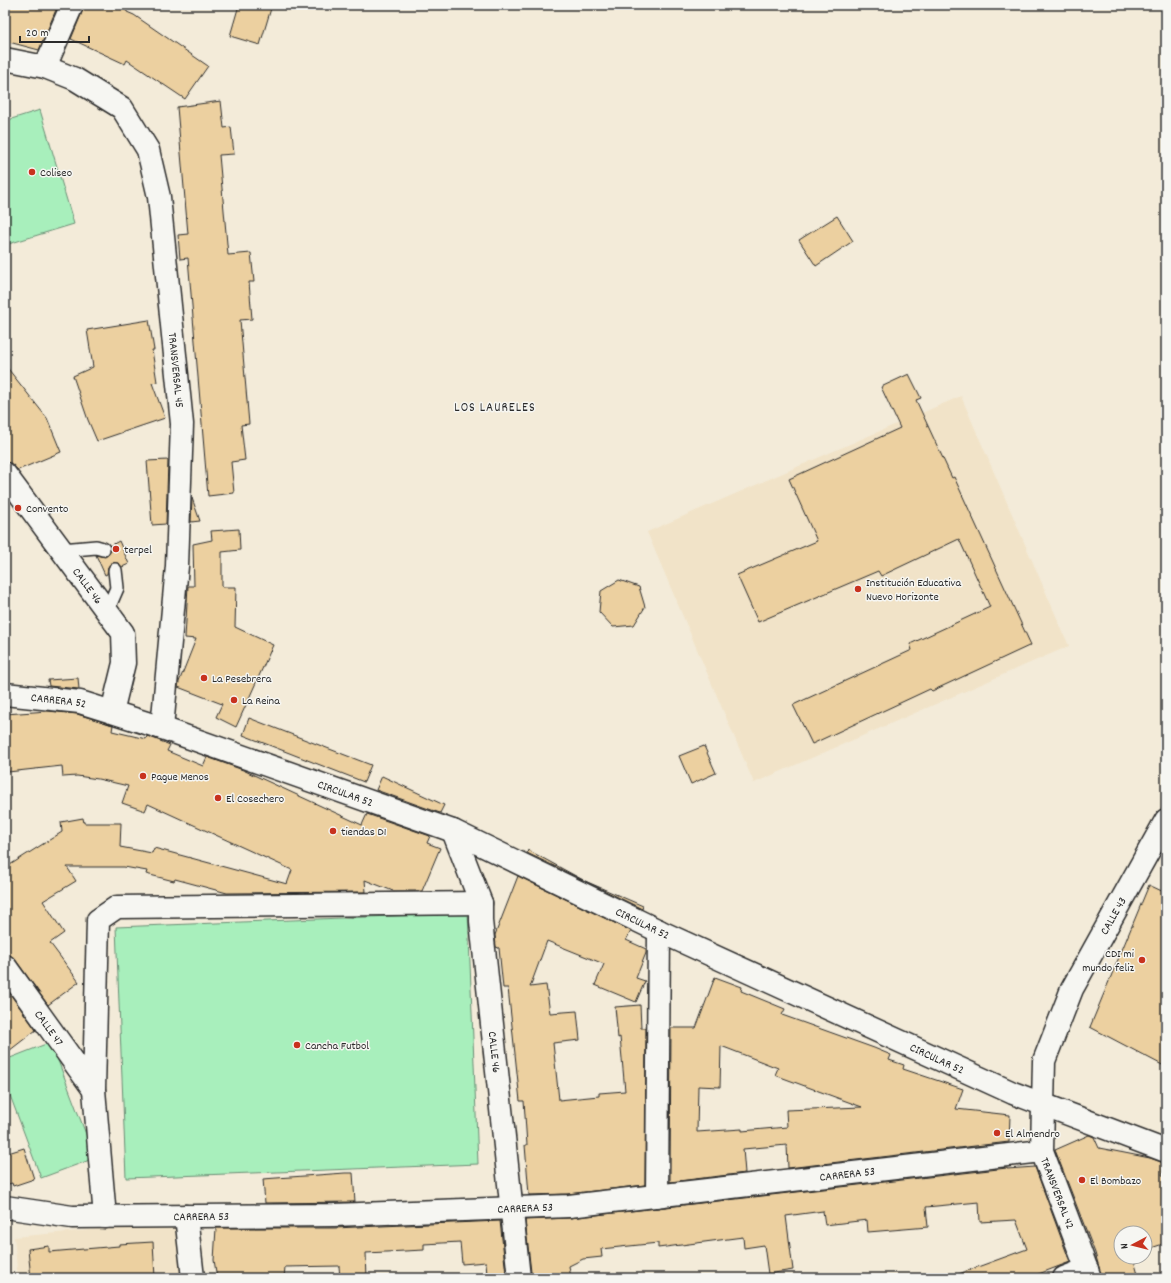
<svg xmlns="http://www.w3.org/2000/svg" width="1171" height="1283" viewBox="0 0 1171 1283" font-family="Dekko,sans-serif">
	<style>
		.built { fill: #f1e3c8 }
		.green { fill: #a8efbc; stroke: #6a8d74 }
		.building { fill: #ecd0a0; stroke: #2b2b2b; fill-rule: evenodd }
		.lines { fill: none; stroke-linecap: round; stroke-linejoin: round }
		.service-casing { stroke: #2b2b2b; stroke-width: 16 }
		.minor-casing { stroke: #2b2b2b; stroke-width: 25 }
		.tertiary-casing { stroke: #2b2b2b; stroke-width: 25 }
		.service { stroke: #f6f6f2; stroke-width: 13 }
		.minor { stroke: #f6f6f2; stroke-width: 22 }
		.tertiary { stroke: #f6f6f2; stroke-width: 22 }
		.poi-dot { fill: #c8321e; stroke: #f6f6f2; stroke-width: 1.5 }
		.labels { text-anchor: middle; stroke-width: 3; stroke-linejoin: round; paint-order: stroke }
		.poi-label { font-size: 12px; fill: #2b2b2b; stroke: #f6f6f2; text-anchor: start }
		.street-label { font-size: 12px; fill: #2b2b2b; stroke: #f6f6f2 }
		.neighbourhood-label { font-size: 13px; letter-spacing: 1px; fill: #2b2b2b; stroke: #f6f6f2 }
	</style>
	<rect width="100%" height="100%" fill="#f3ebd9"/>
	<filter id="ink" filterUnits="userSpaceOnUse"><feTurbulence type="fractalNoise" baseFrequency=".025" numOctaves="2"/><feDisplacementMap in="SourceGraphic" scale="8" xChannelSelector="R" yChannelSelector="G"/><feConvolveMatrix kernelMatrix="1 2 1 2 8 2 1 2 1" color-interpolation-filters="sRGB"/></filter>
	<g filter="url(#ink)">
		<g class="built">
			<polygon points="961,396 1069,646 754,783 647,532"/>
			<polygon points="176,1222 181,1278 18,1278 14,1237"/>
		</g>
		<g class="green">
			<polygon points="40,110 74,224 5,245 5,121"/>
			<polygon points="468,913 478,1164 126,1178 116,927"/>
			<polygon points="51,1042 95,1158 41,1178 5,1082 5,1060"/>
		</g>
		<g class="building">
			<polygon points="5,5 58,5 39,50 5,41"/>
			<polygon points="84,5 119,5 127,11 127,12 134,15 208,66 185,99 127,60 125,64 71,39 83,10"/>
			<polygon points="239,5 272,5 260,45 230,36"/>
			<polygon points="221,101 224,128 231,127 234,154 219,155 228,255 251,253 254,282 249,282 252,319 240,320 249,424 241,425 245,460 231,462 234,493 208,496 188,258 180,259 178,235 188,234 177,107"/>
			<polygon points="837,216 853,241 816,266 799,240"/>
			<polygon points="149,320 154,350 152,350 157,382 152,383 165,418 97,441 88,420 73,376 93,367 87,330"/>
			<polygon points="5,365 47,418 61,452 18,470 10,463 5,462"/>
			<polygon points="909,374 921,398 916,400 952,478 954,477 1031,645 932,691 930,689 812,744 793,705 912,650 910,644 990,607 959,539 881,576 878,571 758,622 737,575 817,541 789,479 900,428 881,387"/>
			<polygon points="168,460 166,524 152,525 147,461"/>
			<polygon points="192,498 200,521 191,522"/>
			<polygon points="239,529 240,550 222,552 222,587 236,587 235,627 273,645 236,727 216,717 222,704 178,687 179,682 196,639 185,638 188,586 194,586 193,544 212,540 211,531"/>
			<polygon points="119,541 129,564 122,567 118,563 111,563 108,567 107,574 105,575 96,555 105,557 108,555 111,551 110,546"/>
			<polygon points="619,580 639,587 645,607 634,625 613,627 599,612 601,591"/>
			<polygon points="78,678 79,689 49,686 48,680"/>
			<polygon points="48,711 77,714 113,725 112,731 146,739 147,736 155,739 170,745 167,751 203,766 207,757 243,770 362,825 367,814 430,836 427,843 440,848 422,891 393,891 365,880 366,892 227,893 175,879 174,881 146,874 147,871 124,867 67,867 76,881 43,901 64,933 50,943 79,982 48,1005 15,959 10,955 5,954 5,868 62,832 61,822 83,818 84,823 121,823 120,847 152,853 154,848 287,884 292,870 148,804 145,811 122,803 128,786 98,779 77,776 63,777 62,766 8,772 5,750 5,714"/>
			<polygon points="249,718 371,765 364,782 243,735"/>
			<polygon points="704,746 716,773 691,784 679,756"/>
			<polygon points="382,776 444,805 440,813 376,790"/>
			<polygon points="528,850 583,880 527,853"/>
			<polygon points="518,876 631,931 626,940 646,949 646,953 636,978 645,981 636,1002 595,985 604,964 547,941 530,987 546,985 550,1013 577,1011 580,1040 553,1043 559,1100 599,1096 599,1093 625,1091 620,1037 618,1038 615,1007 640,1005 641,1028 646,1028 645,1185 568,1194 529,1195 525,1145 527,1145 524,1101 520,1101 508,988 503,988 499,948 496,947 495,935"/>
			<polygon points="585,881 643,906 642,909"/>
			<polygon points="1149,885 1166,893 1166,1067 1090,1027"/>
			<path d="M715,977L742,987L741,991L785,1009L782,1015L874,1048L891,1055L889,1060L904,1065L903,1069L963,1089L956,1109L1010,1115L1009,1142L788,1168L787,1145L743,1149L745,1173L670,1182L671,1028H696ZM721,1046L778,1068L775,1075L862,1107L786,1110L787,1127L742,1131V1129L697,1132L698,1086L720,1087Z"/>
			<polygon points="5,987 36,1030 5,1054"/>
			<polygon points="1089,1135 1094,1137 1099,1148 1150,1158 1164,1163 1162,1175 1166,1176 1166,1243 1145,1250 1145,1233 1121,1233 1121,1257 1133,1257 1139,1278 1102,1278 1095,1253 1055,1150"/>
			<polygon points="24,1148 34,1179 13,1186 12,1183 5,1185 5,1154"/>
			<polygon points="1035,1167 1070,1262 1028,1278 953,1278 953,1276 1027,1249 1016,1220 980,1222 979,1202 926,1207 928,1227 868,1232 867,1220 825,1225 823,1211 786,1216 793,1270 768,1274 764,1245 744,1248 743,1237 658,1248 658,1243 601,1249 602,1257 583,1259 569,1266 571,1278 532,1278 531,1272 525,1220 570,1218 1007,1168 1007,1169"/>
			<polygon points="345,1173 353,1173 355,1202 265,1203 263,1179"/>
			<polygon points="500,1221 506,1274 487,1276 486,1262 462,1264 460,1242 424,1244 424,1250 366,1253 367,1278 340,1278 339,1266 285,1267 284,1278 217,1278 214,1260 216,1228 334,1228"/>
			<polygon points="153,1242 155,1278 31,1278 28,1249 49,1246 49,1252 119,1246 119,1244"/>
		</g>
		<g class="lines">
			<defs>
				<g id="service">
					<polyline points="62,550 96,547 103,549"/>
					<polyline points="107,611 117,588 115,570"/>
				</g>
				<g id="minor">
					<path id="s1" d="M5,59L45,67L75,79L122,108L148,150L159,197L182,424L177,566L162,728"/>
					<polyline points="45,67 72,5"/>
					<path id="s2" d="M5,474L123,633L124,663L112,712"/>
					<path id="s3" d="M453,831L481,903V921L519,1278"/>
					<path id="s4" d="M5,966L94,1090"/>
					<polyline points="657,1196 659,931"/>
					<path id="s5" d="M5,1207L72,1217L334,1215L569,1206L1042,1151"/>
					<polyline points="186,1216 193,1278"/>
					<polyline points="105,1217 94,1090 98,920 117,907 481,903"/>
					<polyline points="1064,1278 1087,1269"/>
					<path id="s6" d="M1090,1278L1042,1151L1044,1061L1072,989L1166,820"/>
				</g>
				<g id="tertiary">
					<path id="s7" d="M5,694L80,702L112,712L162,728L453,831L659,931L1013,1093L1166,1151"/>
				</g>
			</defs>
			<use href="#service" class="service-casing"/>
			<use href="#minor" class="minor-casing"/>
			<use href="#tertiary" class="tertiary-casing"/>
			<use href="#service" class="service"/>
			<use href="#minor" class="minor"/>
			<use href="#tertiary" class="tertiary"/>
		</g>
	</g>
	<g class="poi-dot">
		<circle cx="32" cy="172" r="4"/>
		<circle cx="18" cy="508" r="4"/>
		<circle cx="116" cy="549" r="4"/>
		<circle cx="858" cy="589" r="4"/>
		<circle cx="204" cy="678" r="4"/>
		<circle cx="234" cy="700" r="4"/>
		<circle cx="143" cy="776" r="4"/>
		<circle cx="218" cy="798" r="4"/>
		<circle cx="333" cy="831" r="4"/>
		<circle cx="1142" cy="960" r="4"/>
		<circle cx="297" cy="1045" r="4"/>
		<circle cx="997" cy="1133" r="4"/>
		<circle cx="1082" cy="1180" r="4"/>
	</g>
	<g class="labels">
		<g class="poi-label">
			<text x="40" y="176">Coliseo</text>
			<text x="26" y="512">Convento</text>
			<text x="124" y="553">terpel</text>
			<text x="866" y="586">Institución Educativa<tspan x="866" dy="14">Nuevo Horizonte</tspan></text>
			<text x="212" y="682">La Pesebrera</text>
			<text x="242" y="704">La Reina</text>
			<text x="151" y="780">Pague Menos</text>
			<text x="226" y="802">El Cosechero</text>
			<text x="341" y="835">tiendas D1</text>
			<text x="1134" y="957" text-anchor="end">CDI mi<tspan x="1134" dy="14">mundo feliz</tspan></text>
			<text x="305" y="1049">Cancha Futbol</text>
			<text x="1005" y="1137">El Almendro</text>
			<text x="1090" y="1184">El Bombazo</text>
		</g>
		<g class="street-label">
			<text dy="4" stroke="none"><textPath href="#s1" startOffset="400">TRANSVERSAL 45</textPath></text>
			<text dy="4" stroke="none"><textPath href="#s2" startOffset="139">CALLE 46</textPath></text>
			<text dy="4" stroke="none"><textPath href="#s7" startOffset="54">CARRERA 52</textPath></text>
			<text dy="4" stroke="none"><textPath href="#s7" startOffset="356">CIRCULAR 52</textPath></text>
			<text dy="4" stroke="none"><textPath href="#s6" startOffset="387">CALLE 43</textPath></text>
			<text dy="4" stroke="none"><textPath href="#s7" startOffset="681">CIRCULAR 52</textPath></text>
			<text dy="4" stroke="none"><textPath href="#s4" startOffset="76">CALLE 47</textPath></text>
			<text dy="4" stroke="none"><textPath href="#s3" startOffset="227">CALLE 46</textPath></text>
			<text dy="4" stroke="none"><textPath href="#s7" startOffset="1005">CIRCULAR 52</textPath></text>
			<text dy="4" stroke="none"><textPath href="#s5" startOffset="845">CARRERA 53</textPath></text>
			<text transform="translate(1058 1193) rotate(69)" y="4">TRANSVERSAL 42</text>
			<text dy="4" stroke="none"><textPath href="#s5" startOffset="521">CARRERA 53</textPath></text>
			<text dy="4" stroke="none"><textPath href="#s5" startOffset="197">CARRERA 53</textPath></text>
		</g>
		<g class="neighbourhood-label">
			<text x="495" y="411">LOS LAURELES</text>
		</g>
	</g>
	<rect width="1171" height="1283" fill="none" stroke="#f6f6f2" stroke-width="20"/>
	<rect x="10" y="10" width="1151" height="1263" fill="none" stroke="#2b2b2b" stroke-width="1.5" filter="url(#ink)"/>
	<g transform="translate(1133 1245) rotate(263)"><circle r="19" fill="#f6f6f2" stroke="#a5a5a2"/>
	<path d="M0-3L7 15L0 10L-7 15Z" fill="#c8321e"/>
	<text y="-6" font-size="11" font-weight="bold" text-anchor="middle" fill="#2b2b2b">N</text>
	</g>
	<path d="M20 36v6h69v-6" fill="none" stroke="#2b2b2b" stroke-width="2"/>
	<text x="26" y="36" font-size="12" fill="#2b2b2b" stroke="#f6f6f2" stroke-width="3" paint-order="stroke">20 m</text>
</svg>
